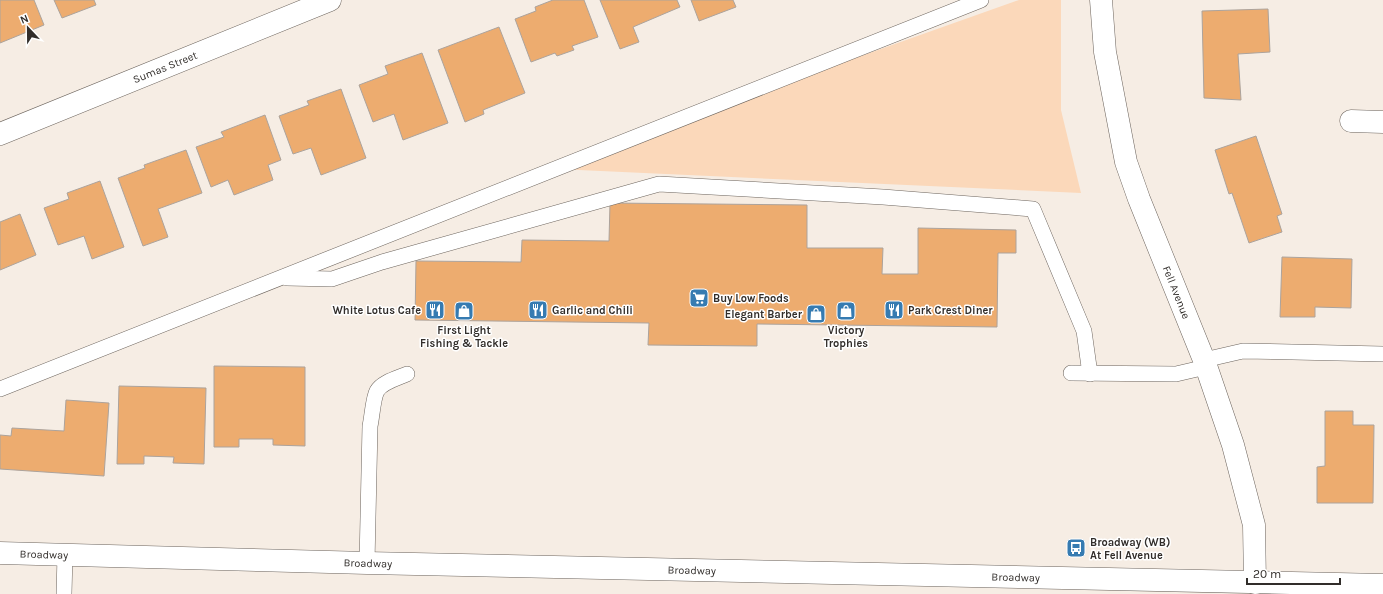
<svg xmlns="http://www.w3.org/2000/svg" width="1383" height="594" viewBox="0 0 1383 594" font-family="Karla,sans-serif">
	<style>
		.green { fill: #fbd8ba }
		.building { fill: #edac6f; stroke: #aca39c }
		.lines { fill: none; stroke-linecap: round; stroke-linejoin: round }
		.service-casing { stroke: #6d655e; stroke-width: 16 }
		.minor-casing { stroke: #6d655e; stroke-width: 23 }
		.tertiary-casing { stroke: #6d655e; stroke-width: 23 }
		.service { stroke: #fff; stroke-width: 15 }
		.minor { stroke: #fff; stroke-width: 22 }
		.tertiary { stroke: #fff; stroke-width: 22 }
		.labels { text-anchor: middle; stroke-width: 3; stroke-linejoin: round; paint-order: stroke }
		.street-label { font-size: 11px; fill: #312d2a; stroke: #fff }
		.poi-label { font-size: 11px; font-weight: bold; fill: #312d2a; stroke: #fff; text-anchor: start }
	</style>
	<rect width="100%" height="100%" fill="#f6ede4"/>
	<polygon class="green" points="1019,0 1061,0 1061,110 1081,193 557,169 625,140"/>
	<g class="building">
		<polygon points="0,0 34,0 44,25 0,43"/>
		<polygon points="54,0 94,0 96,5 62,18"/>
		<polygon points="553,0 584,0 598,37 572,46 574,50 557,56 555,53 531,62 515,19 536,11 535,7"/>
		<polygon points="600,0 677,0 680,7 633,27 639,42 620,49"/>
		<polygon points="691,0 733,0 736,7 699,21"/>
		<polygon points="1268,9 1270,52 1238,54 1241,100 1204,98 1202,11"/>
		<polygon points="499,27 525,93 483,110 484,114 465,122 438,50"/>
		<polygon points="422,53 448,123 403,140 394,114 373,122 359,85 388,74 385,66"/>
		<polygon points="341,89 366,158 321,175 311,148 293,154 279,116 309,105 307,101"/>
		<polygon points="265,115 281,160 268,165 273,180 234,195 228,180 211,187 196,147 224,137 221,132"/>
		<polygon points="1256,136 1282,214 1277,216 1282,232 1249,243 1232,193 1229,194 1215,150"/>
		<polygon points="186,150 202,193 158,209 168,237 143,246 118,178 145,168 144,165"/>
		<polygon points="100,181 124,247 92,259 84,236 58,245 44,208 69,199 67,193"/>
		<polygon points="610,203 807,205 807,248 883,248 882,274 918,274 918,228 1016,230 1016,253 998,253 997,327 757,324 757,346 648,345 649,323 415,320 416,261 521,262 522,240 609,241"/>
		<polygon points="20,214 36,255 0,270 0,222"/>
		<polygon points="1282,257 1352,259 1351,308 1315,307 1315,317 1280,317"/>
		<polygon points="214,366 305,367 305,446 273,445 273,439 239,439 239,447 214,447"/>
		<polygon points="119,386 206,388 204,464 173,463 174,457 144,456 144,464 117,464"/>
		<polygon points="66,400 109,403 104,476 0,469 0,435 11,436 12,428 64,431"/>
		<polygon points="1325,411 1353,411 1353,425 1374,425 1373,503 1317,503 1317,467 1325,466"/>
	</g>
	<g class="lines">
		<defs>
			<g id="service">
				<polyline points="287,278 332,279 382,262 659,184 883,197 1033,209 1084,331 1090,374"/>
				<polyline points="1204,360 1243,351 1383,354"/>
				<polyline points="1071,373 1176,374 1206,367"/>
				<polyline points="0,389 981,0"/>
				<path d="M367,563L370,426C372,418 373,398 377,391C382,382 398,378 407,374"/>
				<polyline points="64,594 65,555"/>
			</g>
			<g id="minor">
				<path id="s1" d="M1101,0L1105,52L1126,162L1139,199L1204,360L1233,445L1254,525L1255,583"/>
				<polyline points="1351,121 1383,122"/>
				<path id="s2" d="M0,134L330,0"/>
			</g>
			<g id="tertiary">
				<path id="s3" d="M0,553L367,563L1383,585"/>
			</g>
		</defs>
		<use href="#service" class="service-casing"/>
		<use href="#minor" class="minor-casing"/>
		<use href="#tertiary" class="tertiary-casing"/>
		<use href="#service" class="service"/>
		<use href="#minor" class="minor"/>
		<use href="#tertiary" class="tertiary"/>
	</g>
	<defs>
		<symbol id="supermarket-square" viewBox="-11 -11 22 22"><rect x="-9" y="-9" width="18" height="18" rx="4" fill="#367bb1" stroke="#fff"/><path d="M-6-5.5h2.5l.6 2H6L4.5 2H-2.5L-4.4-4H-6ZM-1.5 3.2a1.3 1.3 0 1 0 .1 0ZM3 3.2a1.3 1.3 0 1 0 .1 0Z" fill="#fff"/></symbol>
		<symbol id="restaurant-square" viewBox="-11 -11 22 22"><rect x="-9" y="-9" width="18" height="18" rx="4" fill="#367bb1" stroke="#fff"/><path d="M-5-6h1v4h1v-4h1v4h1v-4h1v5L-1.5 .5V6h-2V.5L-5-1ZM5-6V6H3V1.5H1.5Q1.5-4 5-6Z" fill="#fff"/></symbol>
		<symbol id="shop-square" viewBox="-11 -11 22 22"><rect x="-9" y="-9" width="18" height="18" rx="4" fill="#367bb1" stroke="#fff"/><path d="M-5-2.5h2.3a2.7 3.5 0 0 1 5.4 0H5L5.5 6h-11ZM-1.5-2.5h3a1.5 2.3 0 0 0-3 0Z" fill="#fff"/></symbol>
		<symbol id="bus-square" viewBox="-11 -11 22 22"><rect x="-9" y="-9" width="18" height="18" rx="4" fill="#367bb1" stroke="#fff"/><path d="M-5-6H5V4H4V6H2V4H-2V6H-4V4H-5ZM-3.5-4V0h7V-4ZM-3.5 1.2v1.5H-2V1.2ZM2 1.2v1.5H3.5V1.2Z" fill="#fff"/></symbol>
	</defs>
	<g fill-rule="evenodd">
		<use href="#supermarket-square" x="688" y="287" width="22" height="22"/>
		<use href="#restaurant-square" x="424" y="299" width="22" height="22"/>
		<use href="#restaurant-square" x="527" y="299" width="22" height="22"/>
		<use href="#restaurant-square" x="883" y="299" width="22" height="22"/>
		<use href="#shop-square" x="453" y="300" width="22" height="22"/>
		<use href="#shop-square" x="835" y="300" width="22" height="22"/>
		<use href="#shop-square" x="805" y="303" width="22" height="22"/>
		<use href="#bus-square" x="1065" y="537" width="22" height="22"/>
	</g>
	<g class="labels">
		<g class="street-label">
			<text dy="4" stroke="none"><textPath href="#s2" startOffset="178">Sumas Street</textPath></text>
			<text dy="4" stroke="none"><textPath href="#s1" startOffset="304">Fell Avenue</textPath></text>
			<text dy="4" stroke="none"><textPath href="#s3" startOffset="44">Broadway</textPath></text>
			<text dy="4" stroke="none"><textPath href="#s3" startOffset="368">Broadway</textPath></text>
			<text dy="4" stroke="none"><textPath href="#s3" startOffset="692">Broadway</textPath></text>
			<text dy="4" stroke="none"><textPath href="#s3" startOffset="1016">Broadway</textPath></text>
		</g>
		<g class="poi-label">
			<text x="713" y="302">Buy Low Foods</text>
			<text x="421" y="314" text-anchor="end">White Lotus Cafe</text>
			<text x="552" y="314">Garlic and Chili</text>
			<text x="908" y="314">Park Crest Diner</text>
			<text x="802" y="318" text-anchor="end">Elegant Barber</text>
			<text x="464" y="334" text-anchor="middle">First Light<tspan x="464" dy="13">Fishing &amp; Tackle</tspan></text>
			<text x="846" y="334" text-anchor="middle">Victory<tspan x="846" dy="13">Trophies</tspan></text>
			<text x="1090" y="546">Broadway (WB)<tspan x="1090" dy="13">At Fell Avenue</tspan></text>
		</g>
	</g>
	<g transform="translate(28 28) rotate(338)" stroke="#ffffff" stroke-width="3" paint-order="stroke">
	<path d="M0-3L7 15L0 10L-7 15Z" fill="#312d2a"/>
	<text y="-6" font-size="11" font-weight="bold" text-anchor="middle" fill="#312d2a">N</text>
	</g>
	<path d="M1247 578v6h93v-6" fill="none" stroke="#312d2a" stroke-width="2"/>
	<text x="1253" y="578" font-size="12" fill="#312d2a" stroke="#ffffff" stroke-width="3" paint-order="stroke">20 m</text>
</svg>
